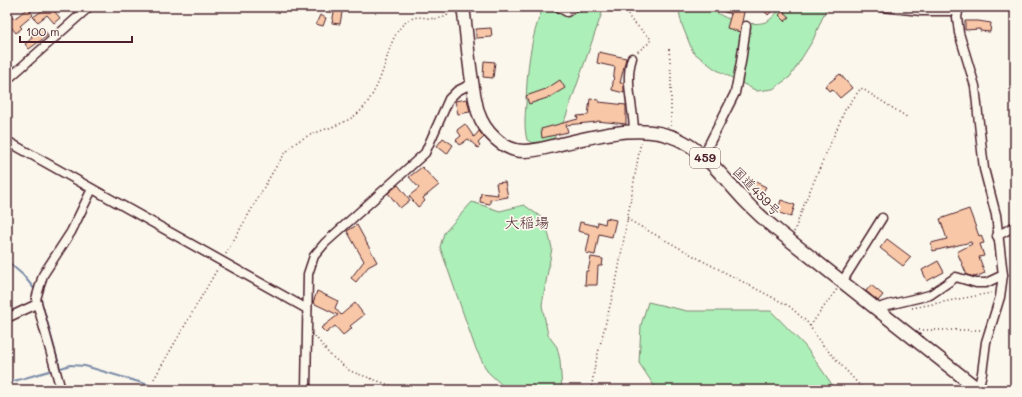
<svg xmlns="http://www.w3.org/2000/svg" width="1022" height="397" viewBox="0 0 1022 397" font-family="Mali,'Klee One',sans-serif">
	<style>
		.green { fill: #adefb8; stroke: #7c8772 }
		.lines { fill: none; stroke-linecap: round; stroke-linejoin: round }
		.stream { stroke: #7c8ca9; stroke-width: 2 }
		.building { fill: #f8c7a7; stroke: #4a1f2b }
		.minor-casing { stroke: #4a1f2b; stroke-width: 11 }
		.highway-casing { stroke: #4a1f2b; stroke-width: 15 }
		.path { stroke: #4a1f2b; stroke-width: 1.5; stroke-dasharray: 1 3; stroke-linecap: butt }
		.minor { stroke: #fbf7ec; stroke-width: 8 }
		.highway { stroke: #fbf7ec; stroke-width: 12 }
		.labels { text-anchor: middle; stroke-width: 3.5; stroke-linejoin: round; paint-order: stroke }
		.shield { fill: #fbf7ec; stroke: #7f6065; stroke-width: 1 }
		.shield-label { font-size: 12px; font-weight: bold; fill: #4a1f2b }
		.street-label { font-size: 13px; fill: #4a1f2b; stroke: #fbf7ec }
		.quarter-label { font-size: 15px; fill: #4a1f2b; stroke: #fbf7ec }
	</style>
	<rect width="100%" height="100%" fill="#fbf7ec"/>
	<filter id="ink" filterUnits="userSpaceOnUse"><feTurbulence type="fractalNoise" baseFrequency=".025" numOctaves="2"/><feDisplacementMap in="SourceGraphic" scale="8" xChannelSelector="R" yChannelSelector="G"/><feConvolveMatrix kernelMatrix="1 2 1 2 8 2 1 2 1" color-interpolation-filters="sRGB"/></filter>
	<g filter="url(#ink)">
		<g class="green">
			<path d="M543,7H604L565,119L556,135L547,145L534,144L527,140C524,128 525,117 526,104C527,70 530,39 543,7Z"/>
			<path d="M678,7H711C720,20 754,28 768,21C773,18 778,11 781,7H827L813,40L790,77L773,89L757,91L715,69L693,52L682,25Z"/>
			<polygon points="472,202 500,211 524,205 545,220 552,248 542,305 548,335 557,347 560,360 562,390 507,390 487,371 475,347 440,247 444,233"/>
			<polygon points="648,302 687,311 771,311 805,346 831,383 832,390 657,390 639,363 641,325"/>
		</g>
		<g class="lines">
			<g class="stream">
				<polyline points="7,261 23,275 36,291"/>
				<polyline points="40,296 60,368"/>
				<polyline points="58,369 70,365 85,366 166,390"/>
				<polyline points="7,383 53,370"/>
			</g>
		</g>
		<g class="building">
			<polygon points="48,7 51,7 60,18 54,23 47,15 38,22 33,17"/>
			<polygon points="335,7 343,7 340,24 332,23"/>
			<polygon points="716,7 745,7 740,32 727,28 731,14 716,9"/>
			<polygon points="761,7 776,7 768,15"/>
			<polygon points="28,8 33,15 20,26 22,28 16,33 7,22 13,17 14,19"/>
			<polygon points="783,11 790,17 785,21 779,15"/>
			<polygon points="320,15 326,18 323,26 316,24"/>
			<polygon points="965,21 978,21 991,23 990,32 980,31 980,29 965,30"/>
			<polygon points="42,27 48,35 29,49 25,44 32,38 31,36"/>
			<polygon points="491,28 492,37 476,38 476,29"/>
			<polygon points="599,52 626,58 620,83 624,83 624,93 612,90 615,67 597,63"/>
			<polygon points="484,61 495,62 493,78 483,77"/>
			<polygon points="840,74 852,88 840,98 832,89 829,91 825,86"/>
			<polygon points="560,80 565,88 550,97 529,104 526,96 546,89"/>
			<polygon points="467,99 470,112 458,114 455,101"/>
			<polygon points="590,99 599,100 599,102 626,105 626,124 597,121 597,122 566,125 568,132 542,138 541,129 578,119 577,116 588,115"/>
			<polygon points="465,124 474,137 479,131 484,137 478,143 480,146 478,148 468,139 460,145 456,140 461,136 457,130"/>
			<polygon points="443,138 453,145 447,154 437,146"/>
			<polygon points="422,167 439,185 423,198 425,201 418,207 409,196 419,188 409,177"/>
			<polygon points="752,180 766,187 761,195 748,188"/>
			<polygon points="505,182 508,197 490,200 490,204 480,202 481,193 498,195 496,183"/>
			<polygon points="398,185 410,200 400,208 388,193"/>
			<polygon points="781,200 795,205 791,217 777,212"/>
			<polygon points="969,209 979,236 981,235 984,243 980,244 984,256 979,257 985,273 975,277 967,275 957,252 972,244 971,242 933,251 931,243 947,239 940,219"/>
			<polygon points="606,218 616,220 612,237 599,234 595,255 586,253 590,234 578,231 580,222 597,226 598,222 605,224"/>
			<polygon points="357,225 377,262 368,267 356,282 351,278 364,261 347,231"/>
			<polygon points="887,239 911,257 903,266 880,248"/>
			<polygon points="591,257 603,259 602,266 598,266 597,285 585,285 586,271 588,271"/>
			<polygon points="938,261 944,272 927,281 922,270"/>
			<polygon points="871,285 883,295 878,301 866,291"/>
			<polygon points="317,291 338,301 335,308 341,315 355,303 364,315 350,326 352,328 343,335 335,326 326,333 321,328 338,315 313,303"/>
		</g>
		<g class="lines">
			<defs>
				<g id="minor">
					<polyline points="558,7 567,12 574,7"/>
					<polyline points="882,7 921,11 958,11"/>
					<polyline points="959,7 957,17 959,33 975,86 984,169 996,215 1003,275 1000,297 986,342 982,373 978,390"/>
					<path d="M632,58C624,82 634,108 634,132"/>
					<polyline points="7,80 89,7"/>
					<polyline points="7,141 307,309"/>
					<polyline points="703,156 735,93 741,62 746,26"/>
					<polyline points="997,236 1015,226"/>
					<polyline points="842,282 882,218"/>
					<polyline points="877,309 884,306 930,295 956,277 976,283 986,283 1003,275"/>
					<polyline points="7,318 37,304"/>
					<polyline points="61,390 36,299 43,275 71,232 92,189"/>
					<polyline points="306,390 308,274 314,256 325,243 425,153 449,99 457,91 473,83"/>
				</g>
				<path id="highway" d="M463,7C468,41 469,78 478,112C484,131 503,151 524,151C538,151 552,146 565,143C600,135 644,123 678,139C708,153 726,182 749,205C758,214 768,223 778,231L979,390"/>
			</defs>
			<use href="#minor" class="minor-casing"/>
			<use href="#highway" class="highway-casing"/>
			<g class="path">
				<polyline points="624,7 631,20 651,39 649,43 637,52"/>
				<polyline points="580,12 588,7"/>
				<polyline points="669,49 671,74 671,127"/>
				<polyline points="627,219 703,261 789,306 807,322 820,342 864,390"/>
				<polyline points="794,232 805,202 845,110 861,88 907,117"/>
				<path d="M226,254C238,232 251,211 263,189C271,175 279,160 290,148C310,127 350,130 367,103C374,93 379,82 383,70C389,54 392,30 409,20C421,12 435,25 449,14V7"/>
				<polyline points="912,308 991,293"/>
				<polyline points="810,326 837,289"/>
				<polyline points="919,330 983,330"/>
				<polyline points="315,336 330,355 350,371 403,390"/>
				<polyline points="154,379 218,268"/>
				<polyline points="591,390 595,365 617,278 641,141"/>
			</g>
			<use href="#minor" class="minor"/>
			<use href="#highway" class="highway"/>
		</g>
	</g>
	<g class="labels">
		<rect class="shield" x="690" y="148" width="30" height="20" rx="3"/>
		<g class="shield-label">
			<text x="705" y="162">459</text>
		</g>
		<g class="street-label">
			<text transform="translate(757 191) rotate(46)" y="5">国道459号</text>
		</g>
		<g class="quarter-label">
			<text x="527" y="228">大稲場</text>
		</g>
	</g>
	<rect width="1022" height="397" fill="none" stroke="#fbf7ec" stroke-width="24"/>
	<rect x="12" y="12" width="998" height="373" fill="none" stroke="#4a1f2b" stroke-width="1.5" filter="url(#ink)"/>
	<path d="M20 36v6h112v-6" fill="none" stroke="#4a1f2b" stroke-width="2"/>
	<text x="26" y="36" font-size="12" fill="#4a1f2b" stroke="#fbf7ec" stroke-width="3" paint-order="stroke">100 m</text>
</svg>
